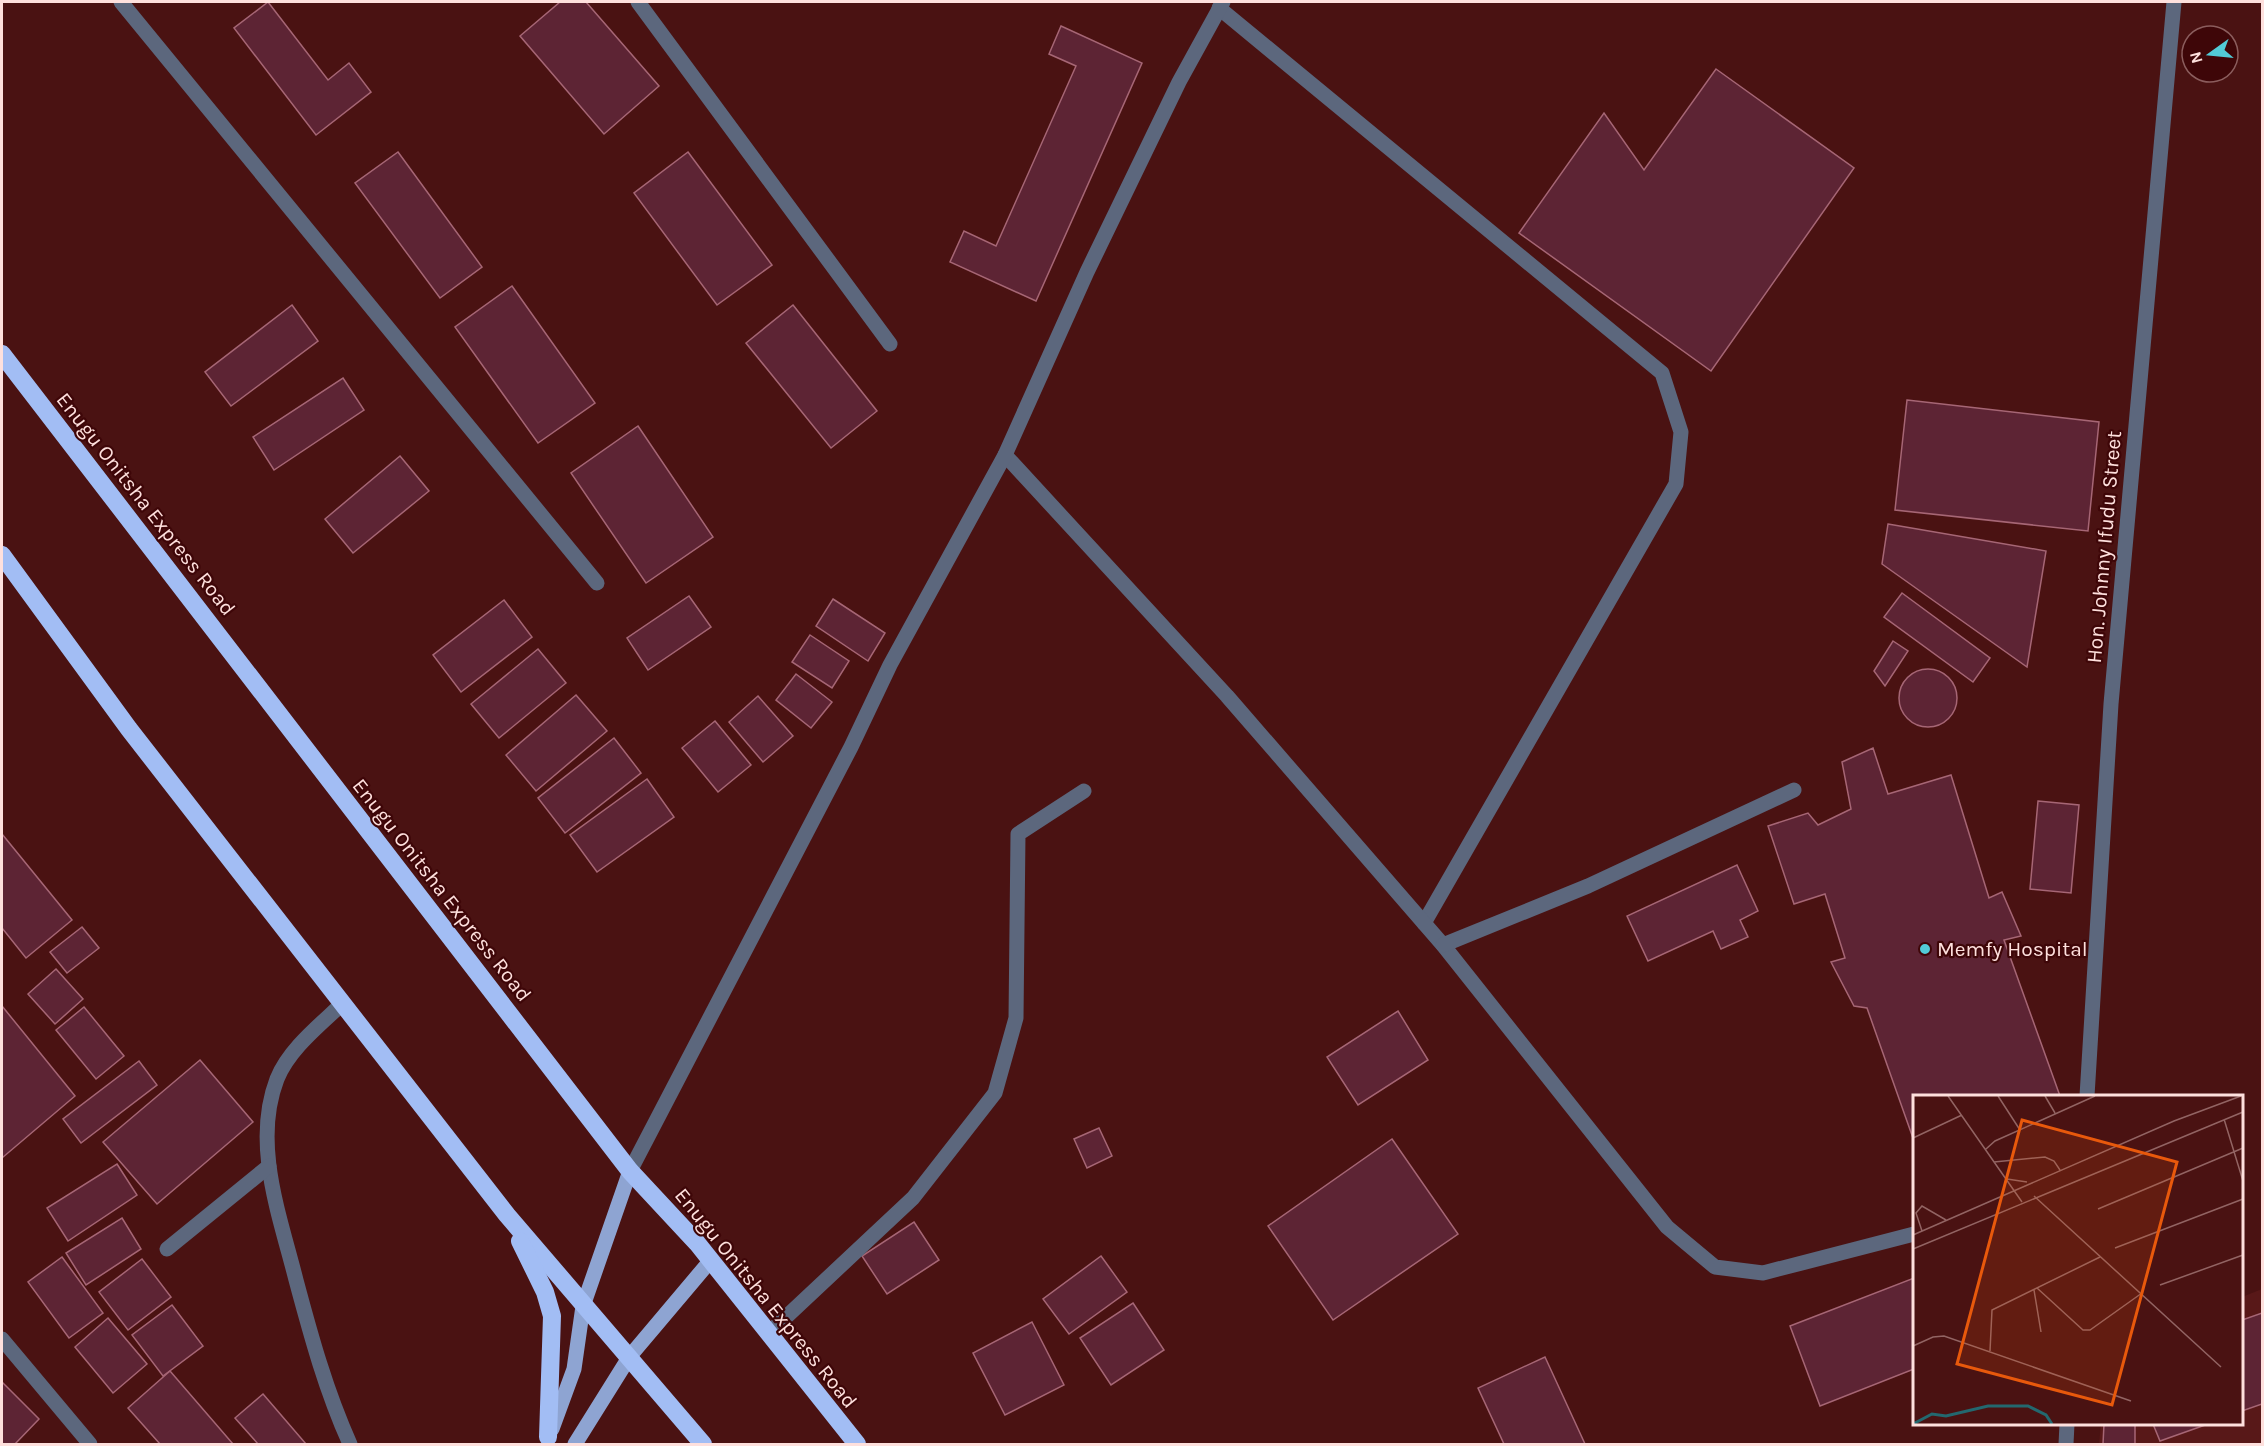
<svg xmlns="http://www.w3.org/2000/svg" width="2264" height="1446" viewBox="0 0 2264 1446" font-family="Karla,sans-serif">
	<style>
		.built { fill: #581818 }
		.building { fill: #5d2434; stroke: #a66675; stroke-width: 1.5 }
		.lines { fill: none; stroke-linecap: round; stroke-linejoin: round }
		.minor { stroke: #5c677d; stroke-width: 15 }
		.major { stroke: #8ea4d2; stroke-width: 15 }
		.highway { stroke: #a2bdf4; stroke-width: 18 }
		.poi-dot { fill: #52cbd7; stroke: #3e0608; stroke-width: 2 }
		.labels { text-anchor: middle; stroke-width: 4.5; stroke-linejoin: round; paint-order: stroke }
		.street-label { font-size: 21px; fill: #fee0dd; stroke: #3e0608 }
		.poi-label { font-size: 21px; fill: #fee0dd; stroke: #3e0608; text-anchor: start }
		.inset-river { fill: none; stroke: #23686f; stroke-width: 3 }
		.inset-road { fill: none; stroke: #926463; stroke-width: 1.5 }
		.view { fill: #e8590c; fill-opacity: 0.15; stroke: #e8590c; stroke-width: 3 }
		.inset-edge { fill: none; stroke: #fee0dd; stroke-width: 3 }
	</style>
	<rect width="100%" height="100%" fill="#4a1212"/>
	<polygon class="built" points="2262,1289 2262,1444 2099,1444 2101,1424 2242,1424 2242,1297"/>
	<g class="building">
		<polygon points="268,2 328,80 349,63 371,92 316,135 234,28"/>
		<polygon points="560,2 586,2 659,86 604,134 520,36"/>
		<polygon points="1061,26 1142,63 1036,301 950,262 964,231 996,246 1076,66 1049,54"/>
		<polygon points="1716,69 1854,168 1711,371 1519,233 1604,113 1644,170"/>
		<polygon points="398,152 482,267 440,298 355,183"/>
		<polygon points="688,152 772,265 717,305 634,193"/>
		<polygon points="512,286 595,403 538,443 455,327"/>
		<polygon points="292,305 318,341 231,406 205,372"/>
		<polygon points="793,305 877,411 831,448 746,343"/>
		<polygon points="343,378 364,410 274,470 253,437"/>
		<polygon points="1907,400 2099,422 2088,531 1895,510"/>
		<polygon points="638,426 713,537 646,583 571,473"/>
		<polygon points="400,456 429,491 353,553 325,519"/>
		<polygon points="1888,524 2046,551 2027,667 1882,564"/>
		<polygon points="1902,593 1990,658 1973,682 1884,617"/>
		<polygon points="689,596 711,627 648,670 627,638"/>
		<polygon points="833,599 885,633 868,661 816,626"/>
		<polygon points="504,600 532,637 461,692 433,655"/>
		<polygon points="810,635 849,661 832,688 792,662"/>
		<polygon points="1893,641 1908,651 1885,686 1874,671"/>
		<polygon points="538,649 566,683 499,738 471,704"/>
		<circle cx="1928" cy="698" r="29"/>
		<polygon points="796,674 832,702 811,728 776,700"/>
		<polygon points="576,695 607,731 536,791 506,755"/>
		<polygon points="758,696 793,736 763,762 729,722"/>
		<polygon points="715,721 751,765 718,792 682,748"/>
		<polygon points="614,738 641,773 565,833 538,798"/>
		<polygon points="1873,748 1888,794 1951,775 1989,898 2002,892 2021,936 2004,940 2060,1096 1914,1096 1914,1141 1867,1008 1854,1006 1831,962 1845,958 1825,894 1794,904 1768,826 1808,813 1818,825 1851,809 1842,762"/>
		<polygon points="647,779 674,817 597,872 570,835"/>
		<polygon points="2038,801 2079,805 2071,893 2030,889"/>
		<polygon points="2,834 72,920 26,958 2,928"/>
		<polygon points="1737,865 1758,911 1740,920 1748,937 1721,949 1713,931 1648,961 1627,916"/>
		<polygon points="82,927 99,948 67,973 50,952"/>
		<polygon points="56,969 83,999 55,1024 28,994"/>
		<polygon points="2,1006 75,1096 2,1158"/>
		<polygon points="84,1007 124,1056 96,1079 56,1030"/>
		<polygon points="1398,1011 1428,1060 1358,1105 1327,1057"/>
		<polygon points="200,1060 253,1122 157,1204 103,1142"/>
		<polygon points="139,1061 157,1085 81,1143 63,1119"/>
		<polygon points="1099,1128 1112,1156 1087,1168 1074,1139"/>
		<polygon points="1392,1139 1458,1234 1333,1320 1268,1226"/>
		<polygon points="117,1164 137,1195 68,1241 47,1208"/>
		<polygon points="122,1218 141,1249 86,1285 66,1253"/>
		<polygon points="914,1222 939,1260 887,1294 862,1256"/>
		<polygon points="1101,1256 1127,1292 1069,1334 1043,1299"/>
		<polygon points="62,1257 103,1313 69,1338 28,1282"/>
		<polygon points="142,1259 171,1297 128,1330 99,1292"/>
		<polygon points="1914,1278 1914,1369 1820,1406 1790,1326"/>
		<polygon points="1133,1303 1164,1350 1111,1385 1080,1338"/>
		<polygon points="172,1305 203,1346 163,1376 132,1335"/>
		<polygon points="2262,1313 2262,1404 2242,1411 2242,1320"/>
		<polygon points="108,1318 147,1364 113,1393 75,1347"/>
		<polygon points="1032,1322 1064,1385 1005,1415 973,1353"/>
		<polygon points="1545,1357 1585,1444 1504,1444 1478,1388"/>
		<polygon points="170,1371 233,1444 160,1444 128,1408"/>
		<polygon points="2,1382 39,1419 15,1444 2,1444"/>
		<polygon points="263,1394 306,1444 258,1444 235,1418"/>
		<polygon points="2104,1424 2135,1424 2135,1444 2103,1444"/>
		<polygon points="2153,1424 2208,1424 2160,1441"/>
	</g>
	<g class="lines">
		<g class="minor">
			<polyline points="121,2 597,583"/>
			<polyline points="638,2 890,344"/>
			<polyline points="1219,8 1662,373 1681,432 1676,484 1424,923"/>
			<polyline points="1005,455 1227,696 1443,945 1667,1227 1715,1267 1763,1273 1914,1234"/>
			<polyline points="1443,945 1588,886 1794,790"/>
			<path d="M343,1003C320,1025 289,1049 277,1079C252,1144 280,1216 296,1280C311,1336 326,1391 350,1444"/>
			<polyline points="2087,1096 2111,704 2174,2"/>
			<polyline points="630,1171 851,747 890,665 1005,455 1087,272 1179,82 1223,2"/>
			<polyline points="167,1249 269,1166"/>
			<polyline points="770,1332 913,1198 995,1093 1016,1018 1018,834 1084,791"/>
			<polyline points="2,1339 90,1444"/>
			<polyline points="2066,1444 2067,1424"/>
		</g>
		<g class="major">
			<polyline points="552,1429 574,1369 583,1306 630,1171"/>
			<polyline points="575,1444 630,1356 711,1260"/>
		</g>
		<g class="highway">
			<polyline points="2,354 630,1171 697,1243 857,1444"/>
			<polyline points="2,555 129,729 507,1215 703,1444"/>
			<polyline points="520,1241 545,1292 552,1316 548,1437"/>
		</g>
	</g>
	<circle class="poi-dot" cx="1925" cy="949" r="6"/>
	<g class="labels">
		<g class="street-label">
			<text transform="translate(146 504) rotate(52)" y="7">Enugu Onitsha Express Road</text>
			<text transform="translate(2104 547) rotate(-85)" y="7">Hon. Johnny Ifudu Street</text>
			<text transform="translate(442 890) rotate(52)" y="7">Enugu Onitsha Express Road</text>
			<text transform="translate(766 1298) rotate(51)" y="7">Enugu Onitsha Express Road</text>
		</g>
		<g class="poi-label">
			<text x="1937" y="956">Memfy Hospital</text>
		</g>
	</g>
	<g transform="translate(1913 1095)">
		<rect width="330" height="330" fill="#4a1212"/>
		<path class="inset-river" d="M0,329L19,319L33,321L75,311H115L133,320L139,329"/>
		<path class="inset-road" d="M35,1L109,107M85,1L107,35M132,1L142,18M311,24L330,86M0,43L49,20M73,54L82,46L182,1M81,67L132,62L141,66L147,75M94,84L114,87M121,101L308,272M185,114L330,53M9,136L3,118L9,111L33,125M0,140L261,26L328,1M202,153L330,104M0,154L330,17M247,190L330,160M124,193L170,235H177L229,198M121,195L128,237M0,251L20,242L31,241L218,306M77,256L79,215L187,162"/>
		<path class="view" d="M109,25L264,67L199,310L44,269Z"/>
		<rect width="330" height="330" class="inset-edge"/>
	</g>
	<rect width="2264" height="1446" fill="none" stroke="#fee0dd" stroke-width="6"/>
	<g transform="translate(2210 54) rotate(255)"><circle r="28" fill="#3e0608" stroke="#8b5d5d" stroke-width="1.5"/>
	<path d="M0-4.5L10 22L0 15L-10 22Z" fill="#52cbd7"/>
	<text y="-9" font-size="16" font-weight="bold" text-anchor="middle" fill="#fee0dd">N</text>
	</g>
</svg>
